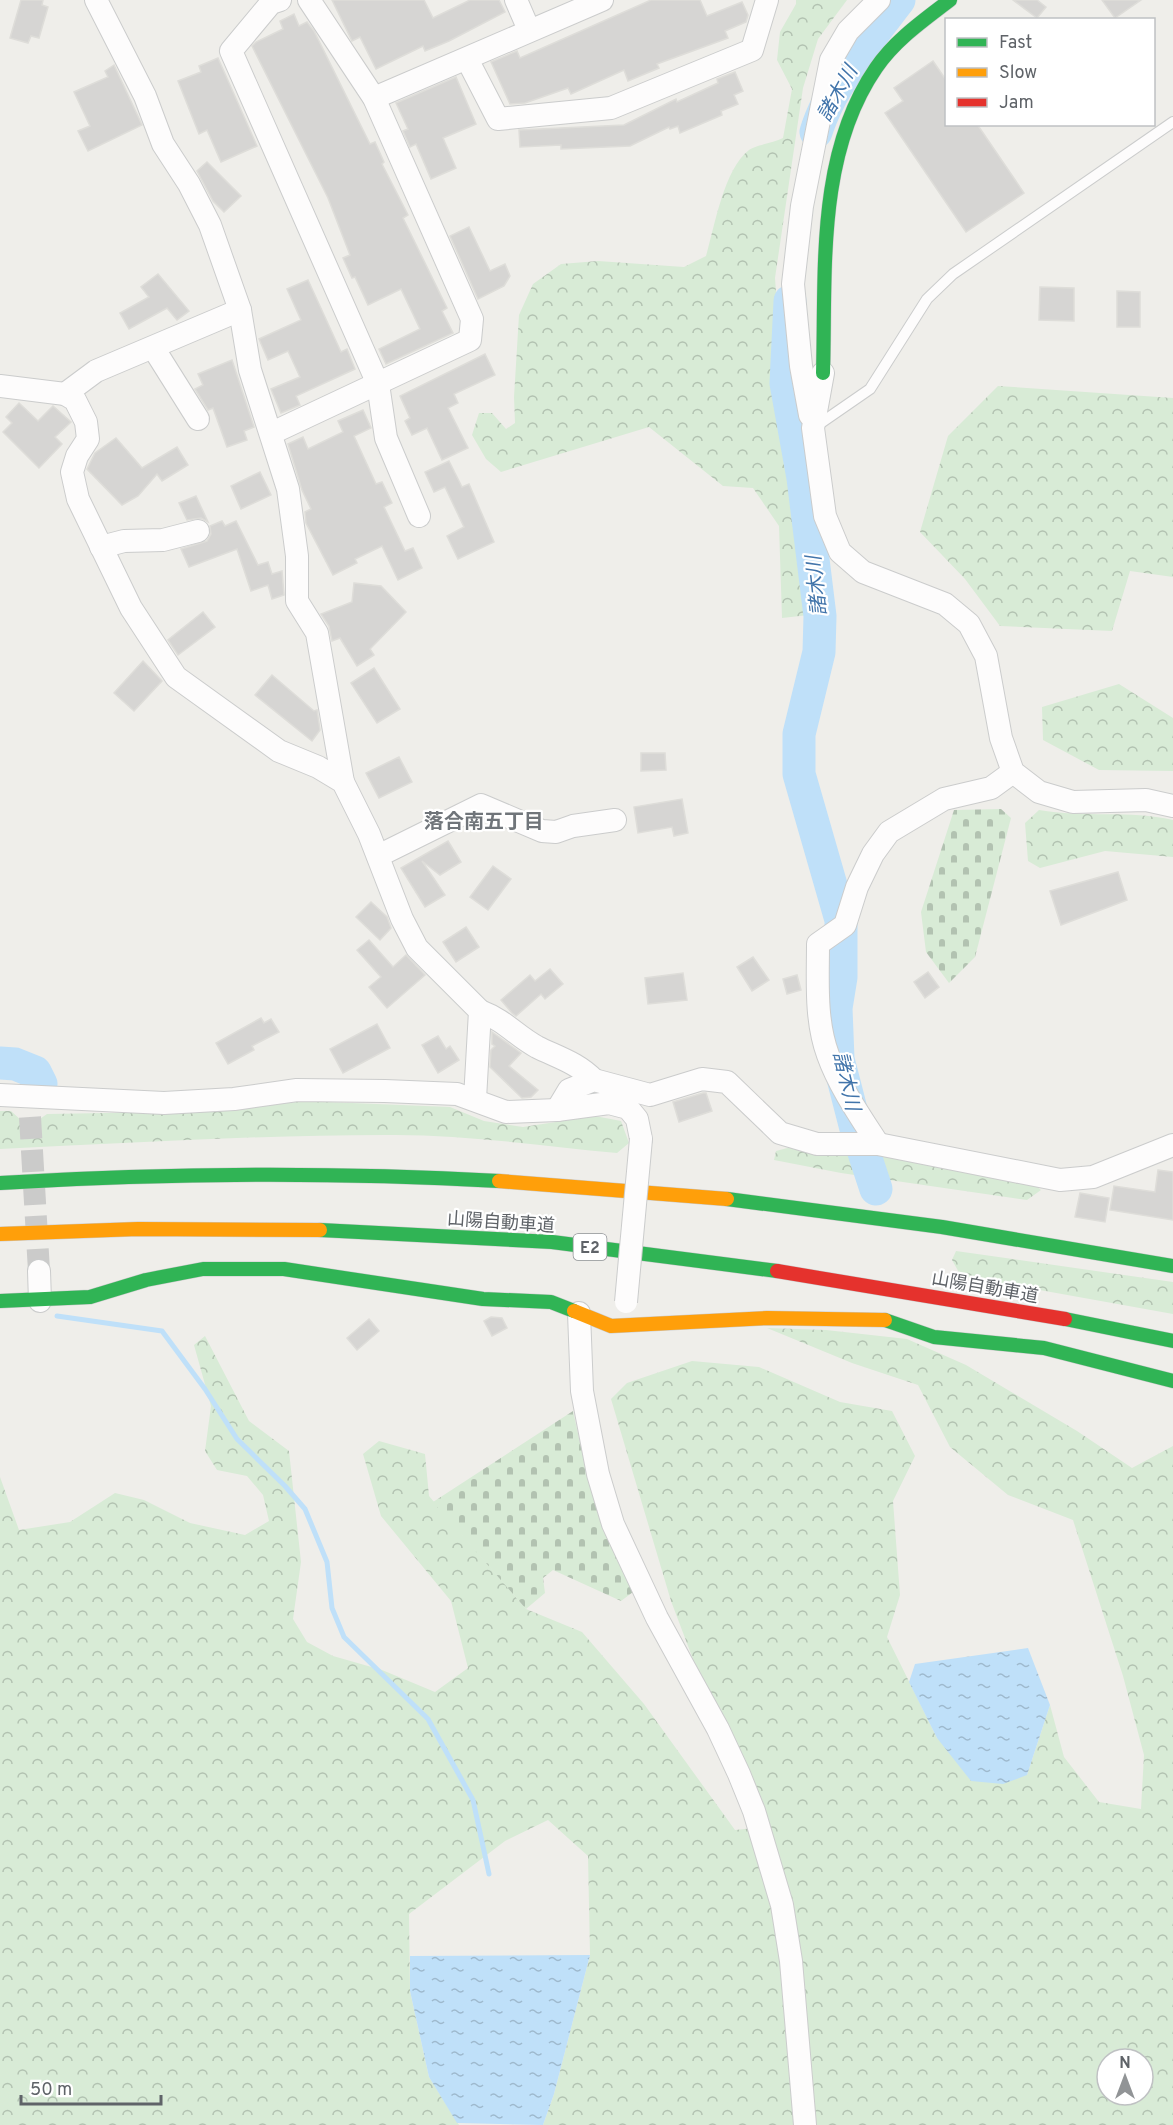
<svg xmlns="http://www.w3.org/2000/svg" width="1173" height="2125" viewBox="0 0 1173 2125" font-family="Overpass,'Noto Sans JP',sans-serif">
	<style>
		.forest { fill: url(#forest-crowns); fill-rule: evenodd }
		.cemetery { fill: url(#cemetery-stones) }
		.water { fill: url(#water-ripples) }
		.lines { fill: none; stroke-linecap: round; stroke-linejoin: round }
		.stream { stroke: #bfe0f9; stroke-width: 5 }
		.river { stroke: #bfe0f9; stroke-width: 33 }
		.building { fill: #d6d5d3; stroke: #deddd9; stroke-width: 1.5 }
		.street-tunnel { stroke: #cbcbca; stroke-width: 22; stroke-dasharray: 22 11; stroke-linecap: butt }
		.lane-casing { stroke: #cbcccc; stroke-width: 12 }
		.street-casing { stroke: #cbcccc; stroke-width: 24 }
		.fast-casing { stroke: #cacacb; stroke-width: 15 }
		.slow-casing { stroke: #cacacb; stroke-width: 15 }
		.jam-casing { stroke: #cacacb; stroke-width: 15 }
		.lane { stroke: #fdfcfc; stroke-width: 10 }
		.street { stroke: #fdfcfc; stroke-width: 22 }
		.fast { stroke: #30b455; stroke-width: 14 }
		.slow { stroke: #ff9f0a; stroke-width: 14 }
		.jam { stroke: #e5322d; stroke-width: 14 }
		.street-bridge-casing { stroke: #cbcccc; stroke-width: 24; stroke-linecap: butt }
		.street-bridge { stroke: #fdfcfc; stroke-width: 22 }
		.labels { text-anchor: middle; stroke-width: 4.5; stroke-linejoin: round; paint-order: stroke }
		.shield { fill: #fff; stroke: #8f9295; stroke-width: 1.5 }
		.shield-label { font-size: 16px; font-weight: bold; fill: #5f6368 }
		.street-label { font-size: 18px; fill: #5f6368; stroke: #fff }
		.water-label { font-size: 20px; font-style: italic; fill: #4174aa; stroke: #fff }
		.neighbourhood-label { font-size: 20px; font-weight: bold; fill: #70757a; stroke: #fff }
	</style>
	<defs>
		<pattern id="forest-crowns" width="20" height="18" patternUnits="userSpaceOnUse" patternTransform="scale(1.5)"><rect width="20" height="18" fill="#d8ebd6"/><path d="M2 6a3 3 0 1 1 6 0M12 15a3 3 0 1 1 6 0" fill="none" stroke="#b2c2b1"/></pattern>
		<pattern id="cemetery-stones" width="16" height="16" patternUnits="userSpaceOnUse" patternTransform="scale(1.5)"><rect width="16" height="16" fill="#d8ebd6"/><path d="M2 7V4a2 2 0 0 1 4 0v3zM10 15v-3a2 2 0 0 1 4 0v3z" fill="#b2c2b1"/></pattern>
		<pattern id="water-ripples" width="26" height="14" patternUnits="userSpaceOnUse" patternTransform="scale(1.5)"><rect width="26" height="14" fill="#bfe0f9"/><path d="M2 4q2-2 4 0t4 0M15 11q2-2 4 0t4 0" fill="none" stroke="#9eb9cd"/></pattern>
	</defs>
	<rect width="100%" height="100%" fill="#efeeea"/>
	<g class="forest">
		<path d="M796,0H847L818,39L803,88L775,278L781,358L777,420L803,517L824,584L809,615L782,618L779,526L753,488L723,486L649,427L501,472L486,459L472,435L479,413H492L506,429L515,423L514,397L519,315L533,284L561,264L598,261L684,267L706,256C715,225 724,169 749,150C755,145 773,143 783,138L792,89L777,60L780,32L796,4Z"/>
		<polygon points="998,386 1173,398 1173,577 1130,571 1112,631 1000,626 965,579 920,532 948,436"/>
		<polygon points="1119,684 1173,718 1173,771 1099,770 1043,740 1042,707"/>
		<path d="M1039,810C1084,818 1129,810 1173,820V857L1105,851L1040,868L1028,861L1025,823Z"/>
		<path d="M303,1101L450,1107L484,1121L523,1127L595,1116L621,1121L629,1143L617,1153C540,1146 463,1134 386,1135C257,1135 129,1143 0,1149V1111H11L22,1121H37L47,1114L225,1111Z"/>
		<polygon points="791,1147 876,1153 1034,1184 1041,1190 1027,1200 841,1173 774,1160 776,1151"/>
		<polygon points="956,1251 1173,1282 1173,1314 961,1276 952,1260"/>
		<path d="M767,1328L826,1330L907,1339L966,1365L1077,1431L1132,1468L1173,1446V2125H543L554,2094L590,1955L588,1856L548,1820L505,1841L409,1914L410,1991L429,2077L459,2125H0V1477L19,1530L70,1522L115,1493L144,1500L190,1523L245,1535L269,1521L263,1495L247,1476L217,1470L205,1451L211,1406L194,1345L205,1336L249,1421L289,1451L301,1562L293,1619L307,1642L333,1656L382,1670L435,1692L468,1668L451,1601L381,1516L363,1454L379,1441L425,1454L429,1496L526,1609L582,1632L644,1704L735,1830L764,1827L702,1683L671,1601L611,1399L627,1383L692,1361L759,1367L840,1402L892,1411L915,1456L893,1501L900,1595L887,1637L937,1738L1027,1775L1050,1705L1064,1757L1099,1802L1141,1809L1144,1755L1123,1676L1073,1520L1008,1495L950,1447L918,1385L852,1363ZM1107,2059H1143V2095H1107Z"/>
	</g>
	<g class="cemetery">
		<polygon points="1001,809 1011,818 975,957 949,983 926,952 921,912 954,810"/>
		<polygon points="573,1411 585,1465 633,1592 621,1601 553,1570 543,1578 545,1593 526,1609 433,1502"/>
	</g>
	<g class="water">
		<polygon points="1028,1648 1050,1705 1027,1775 1003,1784 971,1781 937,1738 909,1682 915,1664"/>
		<polygon points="590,1955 554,2094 543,2125 457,2123 429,2077 410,1991 410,1956"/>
	</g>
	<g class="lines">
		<polyline class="stream" points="57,1316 162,1331 205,1389 237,1439 285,1486 305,1509 327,1562 332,1608 344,1637 428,1719 473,1800 489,1874"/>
		<g class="river">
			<path d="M816,132C830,86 869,39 899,0"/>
			<polyline points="790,301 786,383 803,478 820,616 819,652 799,734 799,774 841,920 841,977 836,1008 838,1059 855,1125 876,1189"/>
			<polyline points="0,1063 15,1064 35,1072 41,1084"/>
		</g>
	</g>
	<g class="building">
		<polygon points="21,0 43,0 42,5 48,7 39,38 31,36 28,43 10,38"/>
		<polygon points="332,0 424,0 433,18 470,0 499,0 505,12 449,41 425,51 423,46 376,69 360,37 352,41"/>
		<polygon points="651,0 700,0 707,16 742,2 748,15 746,22 725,31 728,38 657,64 659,68 628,81 624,70 571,94 568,88 525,103 510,104 491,62 517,51 520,58"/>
		<polygon points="1013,0 1037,0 1046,7 1037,18"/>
		<polygon points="1102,0 1141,0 1115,18"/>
		<polygon points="294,14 299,26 307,22 314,31 370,144 375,142 384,162 382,164 408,215 403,218 447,308 442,311 453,333 386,364 379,349 420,329 401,289 368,305 355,277 352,278 343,258 350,255 328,198 252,46 256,42 283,29 280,21"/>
		<polygon points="218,58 257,146 221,162 207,130 199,134 178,81 201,72 199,66"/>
		<polygon points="933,61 946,80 946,124 977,124 1024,193 966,232 885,113 903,101 894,88"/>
		<polygon points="114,65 142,125 88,151 78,131 90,126 74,92 108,77 105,71"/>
		<polygon points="735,72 743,91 734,95 738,104 721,111 722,115 680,133 678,126 670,129 669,127 630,146 561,149 561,145 520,147 519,130 624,125 676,99 677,102 718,83 717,79"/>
		<polygon points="456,77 476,124 443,138 456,168 431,179 416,144 410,147 403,131 408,129 396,103"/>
		<polygon points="207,162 241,196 224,212 213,201 197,171"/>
		<polygon points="469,227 490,271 505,264 510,276 504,286 478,299 450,236"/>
		<polygon points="158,274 189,311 177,320 167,308 129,329 120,313 149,297 141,287"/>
		<polygon points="308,280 341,352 347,349 355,369 296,396 300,405 281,413 271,389 300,377 288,351 268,360 259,339 301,320 287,289"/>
		<polygon points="1040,287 1074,288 1074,321 1039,320"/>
		<polygon points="1117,291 1140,292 1140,327 1117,327"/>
		<polygon points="485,354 495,375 454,394 458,403 448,408 468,448 442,460 427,428 412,435 405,421 410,418 400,396"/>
		<polygon points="232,360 254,427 244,431 247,440 227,447 213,408 208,410 195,389 203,385 198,374"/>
		<polygon points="19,403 38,421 53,406 71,422 55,437 62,444 39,468 3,432 12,423 6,417"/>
		<polygon points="363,410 371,428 354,436 376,484 382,482 392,503 384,507 405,551 413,548 422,568 398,580 382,546 355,559 357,563 333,575 306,523 305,512 311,509 302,490 288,444 303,437 308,449 343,432 338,421"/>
		<polygon points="116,438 142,468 177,447 188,465 162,481 157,474 138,496 122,505 87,469 95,453"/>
		<polygon points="449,461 462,487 469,484 494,542 458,559 447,536 464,527 445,487 434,492 425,472"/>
		<polygon points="260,472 271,495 241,509 231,486"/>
		<polygon points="196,496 208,522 201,518 187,520 179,503"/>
		<polygon points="222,521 225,526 236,521 258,565 268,562 272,574 282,571 284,595 272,599 268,585 251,591 237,549 189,567 181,549 207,541 211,534 210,526"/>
		<polygon points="354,583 381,586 406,612 370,649 374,655 357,666 340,638 332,641 329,626 321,614 352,602"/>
		<polygon points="203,612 215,627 178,655 168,640"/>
		<polygon points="143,661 162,681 134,711 114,693"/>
		<polygon points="374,668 400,709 377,723 351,683"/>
		<polygon points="272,675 314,711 317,710 320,730 312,741 255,695"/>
		<polygon points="641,753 665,753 666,770 641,771"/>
		<polygon points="399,757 412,782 379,798 366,773"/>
		<polygon points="682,799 688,833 674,836 672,827 638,833 634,807"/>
		<polygon points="448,841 461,862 440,875 422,861 445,895 425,907 401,868"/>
		<polygon points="493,866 511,879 488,910 470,897"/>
		<polygon points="1118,872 1127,900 1061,925 1050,891"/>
		<polygon points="371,902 387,917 391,928 380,940 356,917"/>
		<polygon points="466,927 479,947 456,962 443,942"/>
		<polygon points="369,940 393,967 406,955 425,975 387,1008 369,987 381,977 357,950"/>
		<polygon points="753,957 769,980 752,991 737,967"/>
		<polygon points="550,969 563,984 545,999 541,994 516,1016 512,1013 501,1000 530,975 535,981"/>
		<polygon points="928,972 939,987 925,998 914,982"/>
		<polygon points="683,973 687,1000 648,1004 645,978"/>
		<polygon points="797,975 801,990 787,994 783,979"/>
		<polygon points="261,1018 264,1023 271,1019 279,1032 252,1046 254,1050 228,1064 216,1043"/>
		<polygon points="377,1024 390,1048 343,1073 330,1049"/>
		<polygon points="492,1032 521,1053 509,1066 538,1090 531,1097 522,1098 490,1067 491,1050 495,1046 492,1044"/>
		<polygon points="438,1036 446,1049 450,1046 459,1060 438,1073 422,1045"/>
		<polygon points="703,1093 706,1093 712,1111 679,1122 673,1102"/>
		<polygon points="1158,1170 1173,1172 1173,1220 1110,1210 1114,1186 1155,1192"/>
		<polygon points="1080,1193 1109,1198 1105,1222 1075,1217"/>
		<polygon points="491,1317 502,1318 507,1328 492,1336 484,1321"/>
		<polygon points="369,1319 379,1331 357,1350 347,1338"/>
	</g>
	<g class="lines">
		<polyline class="street-tunnel" points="30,1117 39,1271"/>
		<defs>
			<polyline id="lane" points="815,427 870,389 927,299 953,274 1173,122"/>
			<g id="street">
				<polyline points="96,0 145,96 163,144 189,184 210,225 240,310 250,370 288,489 297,556 297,601 317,633 343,782"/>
				<polyline points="280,0 271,3 231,51 378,384 386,438 419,516"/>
				<polyline points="516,0 529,30"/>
				<polyline points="467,59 498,119 611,108 752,50 767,0"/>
				<polyline points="374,98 602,0"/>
				<polyline points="154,349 198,419"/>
				<polyline points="823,373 813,428 825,516 840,552 863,572 945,604 969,624 986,656 1001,738 1013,772 1039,792 1073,802 1146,800 1173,806"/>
				<polyline points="0,386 65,394 75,400 86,422 88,439 77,456 72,472 78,499 131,608 176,677 279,751 318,767 343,782 369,834 402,919 417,948 480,1011 475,1099"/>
				<polyline points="65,394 96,371 240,310"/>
				<polyline points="810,415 801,366 793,284 802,206 831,60 848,31 879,0"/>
				<polyline points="272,433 470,340 472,319 374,98 309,0"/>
				<polyline points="101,547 124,541 163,540 198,531"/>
				<polyline points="378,856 481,805 542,831 556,832 573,826 615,820"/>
				<path d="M480,1011C506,1021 515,1035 537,1047C557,1057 578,1063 594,1080"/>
				<polyline points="0,1095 164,1103 234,1099 297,1090 385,1091 457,1094 506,1112 557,1110 609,1103 628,1108 637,1119 641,1139"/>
				<polyline points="557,1110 569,1090 594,1080 650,1095 702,1079 727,1082 780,1133 817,1144 878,1144 1060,1180 1093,1177 1173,1145"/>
				<path d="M878,1144C860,1116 839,1086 828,1055C815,1020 818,980 818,944L845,925L857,887L873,854L889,832L944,799L991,788L1013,772"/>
				<polyline points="39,1271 40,1301"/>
				<polyline points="579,1313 582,1391 598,1474 613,1524 657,1618 718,1729 739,1774 754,1811 782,1905 791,1961 805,2125"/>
			</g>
			<g id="fast">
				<path d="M823,373C826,272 816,155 876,68C895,40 924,20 950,0"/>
				<path d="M0,1183C167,1173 333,1172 499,1181"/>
				<polyline points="727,1199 942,1227 1173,1266"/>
				<polyline points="320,1230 552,1242 777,1271"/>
				<polyline points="0,1301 90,1297 146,1280 203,1269 284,1269 483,1299 551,1302 574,1311"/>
				<polyline points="1065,1319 1173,1341"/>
				<polyline points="885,1320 934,1337 1044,1348 1173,1381"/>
			</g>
			<g id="slow">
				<polyline points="499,1181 727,1199"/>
				<polyline points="0,1234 138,1229 320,1230"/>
				<polyline points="574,1311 611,1326 767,1318 885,1320"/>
			</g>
			<polyline id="jam" points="777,1271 1065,1319"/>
		</defs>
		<use href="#lane" class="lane-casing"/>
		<use href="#street" class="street-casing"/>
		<use href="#fast" class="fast-casing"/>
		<use href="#slow" class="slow-casing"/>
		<use href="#jam" class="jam-casing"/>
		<use href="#lane" class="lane"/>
		<use href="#street" class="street"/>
		<use href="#fast" class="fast"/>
		<use href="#slow" class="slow"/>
		<use href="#jam" class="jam"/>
		<defs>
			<polyline id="street-bridge" points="626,1302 641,1139"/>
		</defs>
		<use href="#street-bridge" class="street-bridge-casing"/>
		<use href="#street-bridge" class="street-bridge"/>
	</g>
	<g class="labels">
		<rect class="shield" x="573.5" y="1234" width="33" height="26" rx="4.5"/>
		<g class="shield-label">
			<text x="590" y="1253">E2</text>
		</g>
		<g class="street-label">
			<text transform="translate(501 1222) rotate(4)" y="6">山陽自動車道</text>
			<text transform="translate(985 1287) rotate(10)" y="6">山陽自動車道</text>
		</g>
		<g class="water-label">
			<text transform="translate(837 93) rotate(-61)" y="7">諸木川</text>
			<text transform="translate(816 586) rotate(-96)" y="7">諸木川</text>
			<text transform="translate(847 1081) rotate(77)" y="7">諸木川</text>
		</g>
		<g class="neighbourhood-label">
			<text x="484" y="828">落合南五丁目</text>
		</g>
	</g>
	<rect x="945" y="18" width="210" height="108" fill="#ffffff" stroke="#bfc1c3" stroke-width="1.5"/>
	<rect x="957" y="38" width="30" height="9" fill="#30b455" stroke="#bfc1c3" stroke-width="1.5"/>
	<text x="999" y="48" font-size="18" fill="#5f6368">Fast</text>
	<rect x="957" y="68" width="30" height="9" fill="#ff9f0a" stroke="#bfc1c3" stroke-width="1.5"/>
	<text x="999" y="78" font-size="18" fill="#5f6368">Slow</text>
	<rect x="957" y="98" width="30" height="9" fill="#e5322d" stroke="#bfc1c3" stroke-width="1.5"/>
	<text x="999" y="108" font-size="18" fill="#5f6368">Jam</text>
	<g transform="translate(1125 2077)"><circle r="28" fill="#ffffff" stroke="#bfc1c3" stroke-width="1.5"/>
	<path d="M0-4.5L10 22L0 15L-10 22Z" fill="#919496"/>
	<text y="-9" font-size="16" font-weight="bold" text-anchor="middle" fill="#5f6368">N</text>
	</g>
	<path d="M21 2095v9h140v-9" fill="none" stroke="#5f6368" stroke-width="3"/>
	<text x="30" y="2095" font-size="18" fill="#5f6368" stroke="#ffffff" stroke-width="4.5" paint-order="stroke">50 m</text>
</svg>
